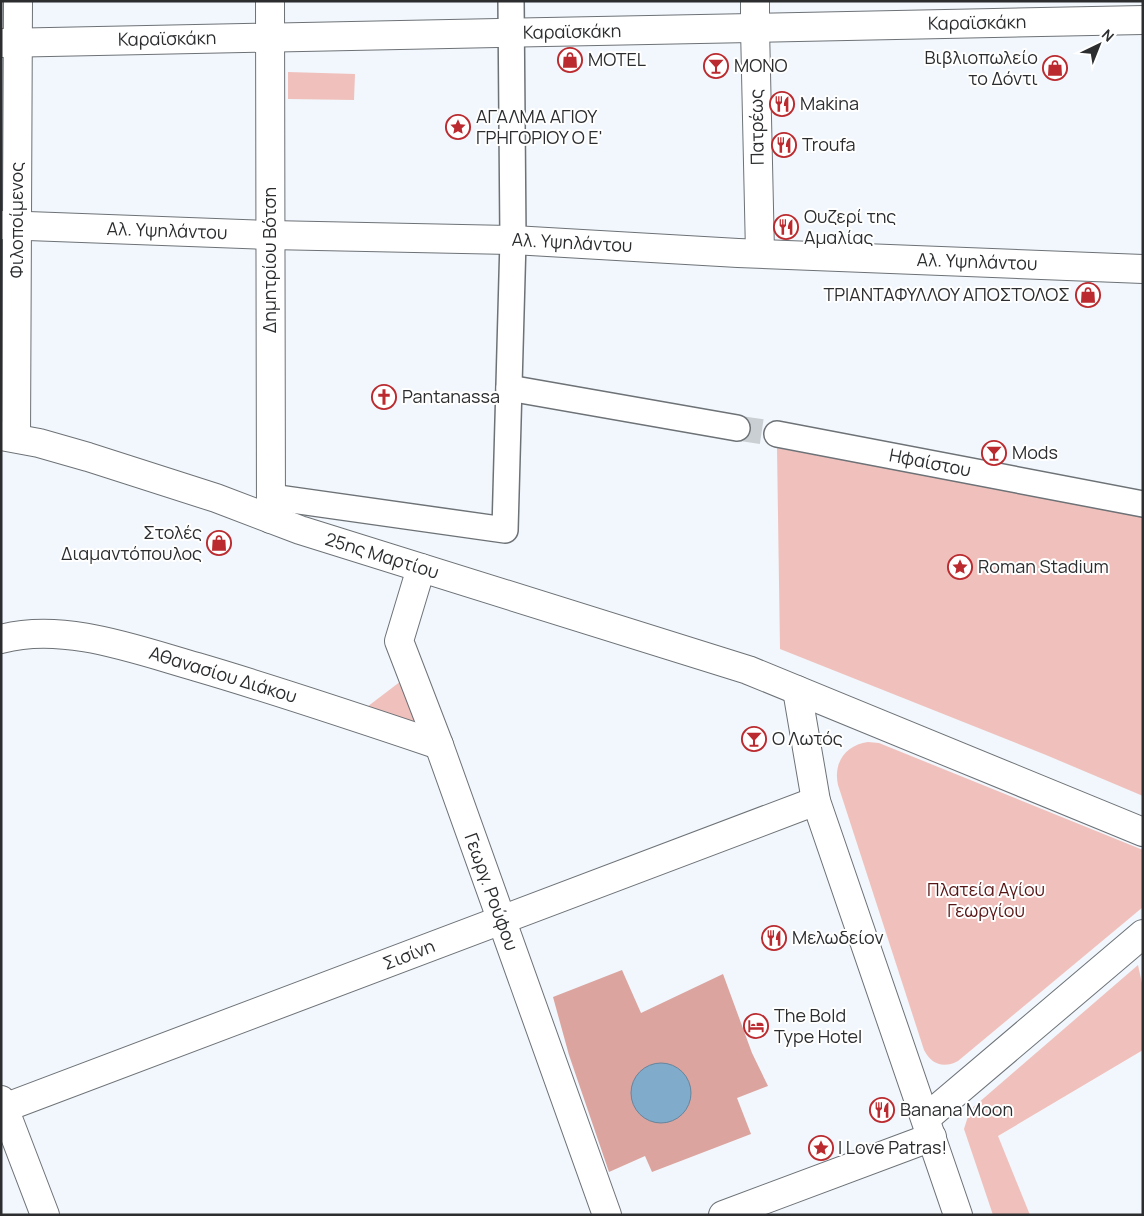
<svg xmlns="http://www.w3.org/2000/svg" width="1144" height="1216" viewBox="0 0 1144 1216" font-family="Manrope,sans-serif">
	<style>
		.green { fill: #f0c1bc }
		.forest { fill: #dba49f }
		.water { fill: #80abcb; stroke: #66859c }
		.lines { fill: none; stroke-linecap: round; stroke-linejoin: round }
		.pedestrian-tunnel { stroke: #c9cfd3; stroke-width: 25; stroke-dasharray: 25 12; stroke-linecap: butt }
		.pedestrian-casing { stroke: #6d7277; stroke-width: 28 }
		.minor-casing { stroke: #6d7277; stroke-width: 30 }
		.tertiary-casing { stroke: #6d7277; stroke-width: 30 }
		.secondary-casing { stroke: #6d7277; stroke-width: 30 }
		.primary-casing { stroke: #6d7277; stroke-width: 30 }
		.pedestrian { stroke: #fff; stroke-width: 25 }
		.minor { stroke: #fff; stroke-width: 28 }
		.tertiary { stroke: #fff; stroke-width: 28 }
		.secondary { stroke: #fff; stroke-width: 28 }
		.primary { stroke: #fff; stroke-width: 28 }
		.labels { text-anchor: middle; stroke-width: 4; stroke-linejoin: round; paint-order: stroke }
		.street-label { font-size: 18px; fill: #2b2d2f; stroke: #fff }
		.poi-label { font-size: 18px; fill: #2b2d2f; stroke: #fff; text-anchor: start }
		.park-label { font-size: 18px; fill: #571615; stroke: #fff }
	</style>
	<rect width="100%" height="100%" fill="#f1f7fc"/>
	<g class="green">
		<polygon points="288,72 355,74 354,100 288,99"/>
		<polygon points="777,448 1143,516 1143,796 1046,755 780,649"/>
		<polygon points="405,678 434,740 363,710"/>
		<path d="M868,742L879,743L1143,850V907L958,1061C943,1069 931,1064 924,1050L838,785C833,762 846,745 868,742Z"/>
		<polygon points="1138,965 1143,988 1143,1050 998,1136 1030,1215 993,1215 964,1129 970,1110"/>
	</g>
	<polygon class="forest" points="622,970 641,1013 723,974 752,1053 768,1086 737,1098 751,1134 652,1172 645,1156 609,1172 569,1055 553,997"/>
	<circle class="water" cx="661" cy="1093" r="30"/>
	<g class="lines">
		<polyline class="pedestrian-tunnel" points="737,428 777,434"/>
		<defs>
			<g id="pedestrian">
				<polyline points="509,388 737,428"/>
				<polyline points="777,434 1143,504"/>
				<polyline points="271,497 505,530 513,240 511,1"/>
			</g>
			<g id="minor">
				<polyline points="1,225 270,235 513,240 738,253 1143,269"/>
				<path d="M1,639C64,622 137,650 197,667C279,691 359,718 439,745"/>
				<polyline points="723,1215 932,1137"/>
			</g>
			<g id="tertiary">
				<polyline points="270,1 271,519"/>
				<polyline points="755,28 760,253"/>
				<polyline points="16,438 18,1"/>
				<polyline points="421,568 399,641 439,745 607,1215"/>
			</g>
			<g id="secondary">
				<polyline points="755,1 755,28"/>
				<polyline points="1,43 1143,20"/>
				<polyline points="1,436 39,443 88,457 216,498 300,530 748,670 1143,832"/>
				<polyline points="797,690 816,801 958,1215"/>
				<polyline points="4,1108 816,801"/>
				<polyline points="926,1118 1143,934"/>
			</g>
			<polyline id="primary" points="1,1100 45,1215"/>
		</defs>
		<use href="#pedestrian" class="pedestrian-casing"/>
		<use href="#minor" class="minor-casing"/>
		<use href="#tertiary" class="tertiary-casing"/>
		<use href="#secondary" class="secondary-casing"/>
		<use href="#primary" class="primary-casing"/>
		<use href="#pedestrian" class="pedestrian"/>
		<use href="#minor" class="minor"/>
		<use href="#tertiary" class="tertiary"/>
		<use href="#secondary" class="secondary"/>
		<use href="#primary" class="primary"/>
	</g>
	<defs>
		<symbol id="shop-ring" viewBox="-11 -11 22 22"><circle r="9.5" fill="#fff" stroke="#ba2a2e" stroke-width="1.5"/><path d="M-5-2.5h2.3a2.7 3.5 0 0 1 5.4 0H5L5.5 6h-11ZM-1.5-2.5h3a1.5 2.3 0 0 0-3 0Z" fill="#ba2a2e"/></symbol>
		<symbol id="bar-ring" viewBox="-11 -11 22 22"><circle r="9.5" fill="#fff" stroke="#ba2a2e" stroke-width="1.5"/><path d="M-6-5H6L.8 .8V4.5H3.5V6h-7V4.5H-.8V.8Z" fill="#ba2a2e"/></symbol>
		<symbol id="restaurant-ring" viewBox="-11 -11 22 22"><circle r="9.5" fill="#fff" stroke="#ba2a2e" stroke-width="1.5"/><path d="M-5-6h1v4h1v-4h1v4h1v-4h1v5L-1.5 .5V6h-2V.5L-5-1ZM5-6V6H3V1.5H1.5Q1.5-4 5-6Z" fill="#ba2a2e"/></symbol>
		<symbol id="sight-ring" viewBox="-11 -11 22 22"><circle r="9.5" fill="#fff" stroke="#ba2a2e" stroke-width="1.5"/><path d="M0-6L1.8-2.2L6-1.7L2.9 1.2L3.7 5.4L0 3.3L-3.7 5.4L-2.9 1.2L-6-1.7L-1.8-2.2Z" fill="#ba2a2e"/></symbol>
		<symbol id="church-ring" viewBox="-11 -11 22 22"><circle r="9.5" fill="#fff" stroke="#ba2a2e" stroke-width="1.5"/><path d="M-1.2-6h2.4v3.5h3.3v2.4h-3.3V6h-2.4V-.1h-3.3v-2.4h3.3Z" fill="#ba2a2e"/></symbol>
		<symbol id="hotel-ring" viewBox="-11 -11 22 22"><circle r="9.5" fill="#fff" stroke="#ba2a2e" stroke-width="1.5"/><path d="M-6-4.5h1.5V1H6V5H4.5V3h-9V5H-6ZM-4 0a1.8 1.8 0 1 1 3.6 0ZM.5 0V-2.5h3Q6-2.5 6 0Z" fill="#ba2a2e"/></symbol>
	</defs>
	<g fill-rule="evenodd">
		<use href="#shop-ring" x="556" y="46" width="28" height="28"/>
		<use href="#bar-ring" x="702" y="52" width="28" height="28"/>
		<use href="#shop-ring" x="1041" y="54" width="28" height="28"/>
		<use href="#restaurant-ring" x="768" y="90" width="28" height="28"/>
		<use href="#sight-ring" x="444" y="113" width="28" height="28"/>
		<use href="#restaurant-ring" x="770" y="131" width="28" height="28"/>
		<use href="#restaurant-ring" x="772" y="213" width="28" height="28"/>
		<use href="#shop-ring" x="1074" y="281" width="28" height="28"/>
		<use href="#church-ring" x="370" y="383" width="28" height="28"/>
		<use href="#bar-ring" x="980" y="439" width="28" height="28"/>
		<use href="#shop-ring" x="205" y="529" width="28" height="28"/>
		<use href="#sight-ring" x="946" y="553" width="28" height="28"/>
		<use href="#bar-ring" x="740" y="725" width="28" height="28"/>
		<use href="#restaurant-ring" x="760" y="924" width="28" height="28"/>
		<use href="#hotel-ring" x="742" y="1012" width="28" height="28"/>
		<use href="#restaurant-ring" x="868" y="1096" width="28" height="28"/>
		<use href="#sight-ring" x="807" y="1134" width="28" height="28"/>
	</g>
	<g class="labels">
		<g class="street-label">
			<text transform="translate(977 23) rotate(-1)" y="6">Καραϊσκάκη</text>
			<text transform="translate(572 32) rotate(-1)" y="6">Καραϊσκάκη</text>
			<text transform="translate(167 39) rotate(-1)" y="6">Καραϊσκάκη</text>
			<text transform="translate(757 127) rotate(-91)" y="6">Πατρέως</text>
			<text transform="translate(17 220) rotate(-90)" y="6">Φιλοποίμενος</text>
			<text transform="translate(167 231) rotate(2)" y="6">Αλ. Υψηλάντου</text>
			<text transform="translate(572 243) rotate(3)" y="6">Αλ. Υψηλάντου</text>
			<text transform="translate(270 260) rotate(-90)" y="6">Δημητρίου Βότση</text>
			<text transform="translate(977 262) rotate(2)" y="6">Αλ. Υψηλάντου</text>
			<text transform="translate(930 463) rotate(11)" y="6">Ηφαίστου</text>
			<text transform="translate(382 556) rotate(17)" y="6">25ης Μαρτίου</text>
			<text transform="translate(223 675) rotate(17)" y="6">Αθανασίου Διάκου</text>
			<text transform="translate(491 892) rotate(70)" y="6">Γεωργ. Ρούφου</text>
			<text transform="translate(409 955) rotate(-21)" y="6">Σισίνη</text>
		</g>
		<g class="poi-label">
			<text x="1038" y="64" text-anchor="end">Βιβλιοπωλείο<tspan x="1038" dy="21">το Δόντι</tspan></text>
			<text x="588" y="66">MOTEL</text>
			<text x="734" y="72">MONO</text>
			<text x="800" y="110">Makina</text>
			<text x="476" y="123">ΑΓΑΛΜΑ ΑΓΙΟΥ<tspan x="476" dy="21">ΓΡΗΓΟΡΙΟΥ Ο Ε'</tspan></text>
			<text x="802" y="151">Troufa</text>
			<text x="804" y="223">Ουζερί της<tspan x="804" dy="21">Αμαλίας</tspan></text>
			<text x="1070" y="301" text-anchor="end">ΤΡΙΑΝΤΑΦΥΛΛΟΥ ΑΠΟΣΤΟΛΟΣ</text>
			<text x="402" y="403">Pantanassa</text>
			<text x="1012" y="459">Mods</text>
			<text x="202" y="539" text-anchor="end">Στολές<tspan x="202" dy="21">Διαμαντόπουλος</tspan></text>
			<text x="978" y="573">Roman Stadium</text>
			<text x="772" y="745">Ο Λωτός</text>
			<text x="792" y="944">Μελωδείον</text>
			<text x="774" y="1022">The Bold<tspan x="774" dy="21">Type Hotel</tspan></text>
			<text x="900" y="1116">Banana Moon</text>
			<text x="838" y="1154">I Love Patras!</text>
		</g>
		<g class="park-label">
			<text x="986" y="896">Πλατεία Αγίου<tspan x="986" dy="21">Γεωργίου</tspan></text>
		</g>
	</g>
	<rect width="1144" height="1216" fill="none" stroke="#2b2d2f" stroke-width="5"/>
	<g transform="translate(1099 45) rotate(43)" stroke="#ffffff" stroke-width="4" paint-order="stroke">
	<path d="M0-4L9 19L0 12L-9 19Z" fill="#2b2d2f"/>
	<text y="-8" font-size="14" font-weight="bold" text-anchor="middle" fill="#2b2d2f">N</text>
	</g>
</svg>
